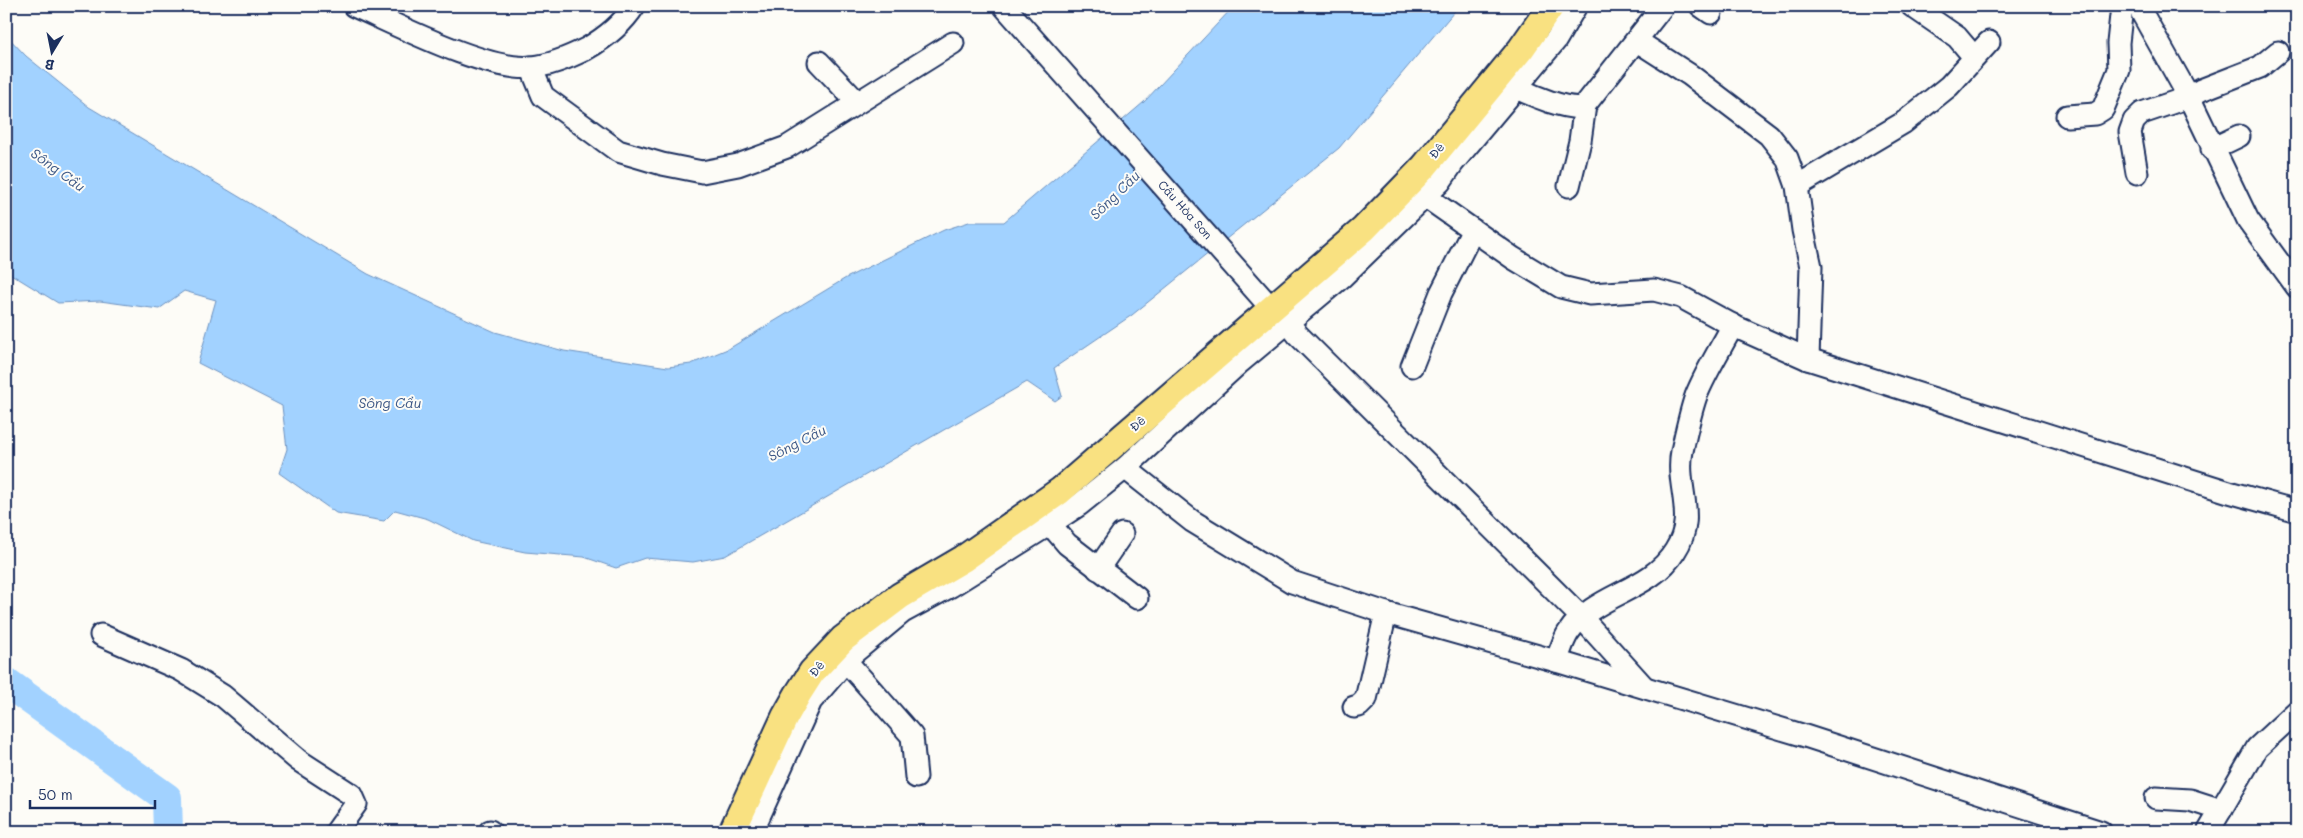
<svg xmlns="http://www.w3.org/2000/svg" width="2303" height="838" viewBox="0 0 2303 838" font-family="Mali,sans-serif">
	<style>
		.water { fill: #a2d2ff; stroke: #6c91bf }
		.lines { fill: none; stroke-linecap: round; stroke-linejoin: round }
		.river { stroke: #a2d2ff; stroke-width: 30 }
		.minor-casing { stroke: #1b2f5e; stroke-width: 25 }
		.major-casing { stroke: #1b2f5e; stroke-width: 30 }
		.minor { stroke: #fdfcf7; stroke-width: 21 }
		.major { stroke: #f9e181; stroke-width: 26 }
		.labels { text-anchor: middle; stroke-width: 4; stroke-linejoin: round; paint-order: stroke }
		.street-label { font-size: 12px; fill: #1b2f5e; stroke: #fdfcf7 }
		.water-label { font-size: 14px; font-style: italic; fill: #3d5886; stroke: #fdfcf7 }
	</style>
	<rect width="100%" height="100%" fill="#fdfcf7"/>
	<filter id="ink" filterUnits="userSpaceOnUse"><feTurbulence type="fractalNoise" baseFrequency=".02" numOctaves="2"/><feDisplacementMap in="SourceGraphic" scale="10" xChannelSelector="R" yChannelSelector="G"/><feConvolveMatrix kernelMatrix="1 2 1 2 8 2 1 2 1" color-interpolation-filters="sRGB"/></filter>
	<g filter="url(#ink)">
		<polygon class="water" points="1234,6 1459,6 1339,148 1132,315 1054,368 1062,396 1055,401 1027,382 725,556 693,562 645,558 616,568 584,557 525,552 473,541 428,519 395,510 384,521 336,513 279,473 287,449 282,406 198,363 216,300 184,291 159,309 100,301 58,303 6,271 6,35 26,56 89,107 368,274 495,332 564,351 668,367 691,364 730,348 846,278 944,230 969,222 1004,222 1144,102"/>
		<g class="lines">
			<polyline class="river" points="6,682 167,798 168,832"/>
			<defs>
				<g id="minor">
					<path d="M354,6C395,24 490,73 533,67C551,65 570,57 586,49C605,38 622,25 634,6"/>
					<polyline points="1004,6 1272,309 1288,322 1298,335 1581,617 1644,687"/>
					<polyline points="1701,6 1711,13"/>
					<polyline points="1912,6 1957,37 1974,57"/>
					<polyline points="2138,6 2189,97 2248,220 2297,287"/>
					<polyline points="1637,41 1690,75 1769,135 1787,158 1797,186 1803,230 1811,267 1808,359"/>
					<polyline points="819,62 857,102"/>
					<polyline points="531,67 543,96 618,151 662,164 702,172 738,165 787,147 953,43"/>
					<path d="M1517,88C1533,96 1566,110 1583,107"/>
					<polyline points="2067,116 2095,114 2103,109 2119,70 2118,43 2122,6"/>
					<polyline points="2212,149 2239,136"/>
					<polyline points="2137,173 2130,132 2134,121 2142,113 2189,97 2201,90 2260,67 2278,52"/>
					<polyline points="1569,186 1580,141 1585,105 1663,6"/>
					<polyline points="1797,186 1903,123 1949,86 1989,42"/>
					<polyline points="1426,197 1513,258 1561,287 1590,294 1654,290 1681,297 1736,327 1808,359 2229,492 2297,511"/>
					<polyline points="1412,366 1441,293 1473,230"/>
					<polyline points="1125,468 1192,521 1292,582 1386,613 1556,661 1802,735 2101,832"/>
					<polyline points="1050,524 1067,544 1137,598"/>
					<polyline points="1098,569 1122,534"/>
					<polyline points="101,635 181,670 223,696 298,760 352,795 356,804 336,832"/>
					<polyline points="846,661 912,736 916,777"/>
					<path d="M1556,661C1560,652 1563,641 1568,633C1594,593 1650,592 1675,551C1698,516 1675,487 1682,451C1686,433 1690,413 1696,396C1706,371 1721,348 1733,325"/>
					<polyline points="1354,707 1359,706 1366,699 1386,613"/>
					<polyline points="2156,798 2190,800 2221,810"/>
					<polyline points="490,831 491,832"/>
					<polyline points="752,832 811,701 850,656 903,612 951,586 1050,524 1079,505 1125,468 1238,364 1342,277 1440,182 1453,163 1556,40 1576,6"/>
					<polyline points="2208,832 2257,748 2297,711"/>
				</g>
				<polyline id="major" points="732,832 785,717 798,694 812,672 843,639 900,596 963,559 1060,491 1364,229 1424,167 1521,49 1551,6"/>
			</defs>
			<use href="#minor" class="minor-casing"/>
			<use href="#major" class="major-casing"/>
			<use href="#minor" class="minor"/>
			<use href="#major" class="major"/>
		</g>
	</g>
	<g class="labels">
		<g class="street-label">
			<text transform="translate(1437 151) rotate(-51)" y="4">Đê</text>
			<text transform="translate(1185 210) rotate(48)" y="4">Cầu Hòa Sơn</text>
			<text transform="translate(1138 424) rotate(-41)" y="4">Đê</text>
			<text transform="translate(817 669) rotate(-50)" y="4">Đê</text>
		</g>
		<g class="water-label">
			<text transform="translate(58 170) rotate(36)" y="5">Sông Cầu</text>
			<text transform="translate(1115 195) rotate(-44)" y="5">Sông Cầu</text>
			<text x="390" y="408">Sông Cầu</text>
			<text transform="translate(797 443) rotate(-27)" y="5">Sông Cầu</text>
		</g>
	</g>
	<rect width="2303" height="838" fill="none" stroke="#fdfcf7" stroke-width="25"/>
	<rect x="12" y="12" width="2278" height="813" fill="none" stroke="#1b2f5e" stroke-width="2" filter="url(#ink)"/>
	<g transform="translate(52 52) rotate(190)" stroke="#fdfcf7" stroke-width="4" paint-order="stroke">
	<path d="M0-4L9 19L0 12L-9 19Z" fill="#1b2f5e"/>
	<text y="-8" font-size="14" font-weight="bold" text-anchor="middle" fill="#1b2f5e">B</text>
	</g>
	<path d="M30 800v8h125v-8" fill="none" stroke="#1b2f5e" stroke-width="2.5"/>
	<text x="38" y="800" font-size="15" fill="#1b2f5e" stroke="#fdfcf7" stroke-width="4" paint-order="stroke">50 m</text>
</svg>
